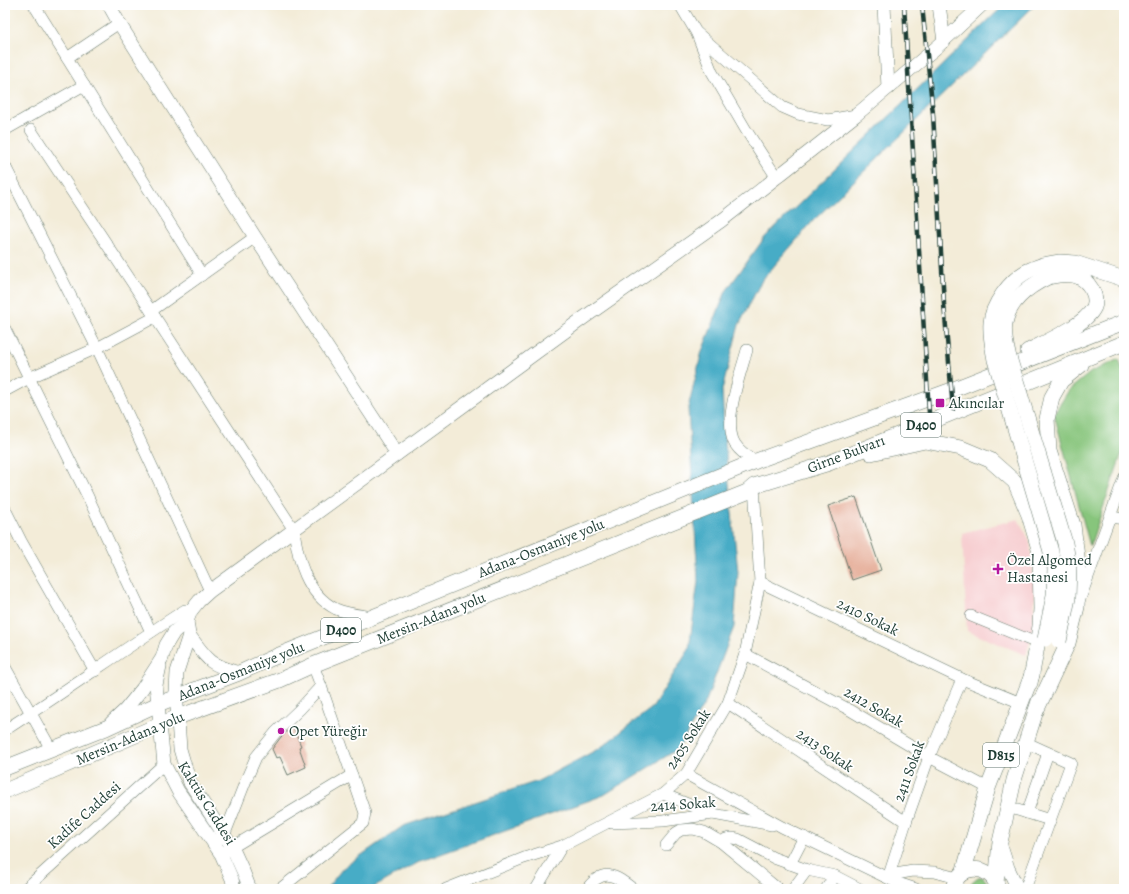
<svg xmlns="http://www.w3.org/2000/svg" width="1129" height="894" viewBox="0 0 1129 894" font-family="Alegreya,serif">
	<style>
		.built { fill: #f7cfd1 }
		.green { fill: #87c57b; stroke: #538158 }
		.water { fill: #47acc6; stroke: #33747d }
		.building { fill: #e5ac96 }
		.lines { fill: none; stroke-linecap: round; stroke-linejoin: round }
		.minor-casing { stroke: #697a6d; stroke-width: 12 }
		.major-casing { stroke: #697a6d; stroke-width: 14 }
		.highway-casing { stroke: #697a6d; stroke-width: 16 }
		.minor { stroke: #fff; stroke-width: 11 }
		.major { stroke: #fff; stroke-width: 13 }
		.highway { stroke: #fff; stroke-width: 15 }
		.rail-casing { stroke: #1f3d34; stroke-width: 4.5 }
		.rail { stroke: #fff; stroke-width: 3; stroke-dasharray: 9; stroke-linecap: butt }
		.highway-bridge-casing { stroke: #697a6d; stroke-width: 16; stroke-linecap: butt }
		.highway-bridge { stroke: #fff; stroke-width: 15 }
		.poi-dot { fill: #b5179e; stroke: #fff; stroke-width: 1.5 }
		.labels { text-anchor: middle; stroke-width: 3.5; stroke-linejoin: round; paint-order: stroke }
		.shield { fill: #fff; stroke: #627771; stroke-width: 1 }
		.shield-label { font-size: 14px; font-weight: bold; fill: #1f3d34 }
		.poi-label { font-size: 15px; fill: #1f3d34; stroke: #fff; text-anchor: start }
		.street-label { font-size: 15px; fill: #1f3d34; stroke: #fff }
	</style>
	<rect width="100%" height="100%" fill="#fff"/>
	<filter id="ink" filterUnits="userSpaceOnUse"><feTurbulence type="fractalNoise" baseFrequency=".025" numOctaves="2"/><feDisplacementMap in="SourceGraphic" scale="8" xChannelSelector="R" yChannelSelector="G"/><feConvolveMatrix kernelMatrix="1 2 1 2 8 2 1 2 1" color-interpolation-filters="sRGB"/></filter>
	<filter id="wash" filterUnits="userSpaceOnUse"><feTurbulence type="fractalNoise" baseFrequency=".012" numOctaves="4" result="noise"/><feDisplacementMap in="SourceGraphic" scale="16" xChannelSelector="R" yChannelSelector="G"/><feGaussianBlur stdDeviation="0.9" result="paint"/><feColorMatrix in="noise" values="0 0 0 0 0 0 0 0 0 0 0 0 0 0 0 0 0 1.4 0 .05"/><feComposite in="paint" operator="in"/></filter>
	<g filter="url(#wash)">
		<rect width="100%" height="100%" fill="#f3ecd8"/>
		<polygon class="built" points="1018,519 1030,541 1035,597 1032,634 1026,655 967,631 962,533"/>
		<g class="green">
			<polygon points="1119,359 1123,372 1124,372 1124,447 1090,546 1054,414 1069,390 1091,372"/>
			<polygon points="978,877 983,877 988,884 988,889 969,889 972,882"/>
		</g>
		<polygon class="water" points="1004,5 1035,5 813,221 762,280 739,325 722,390 725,444 738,572 734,627 706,701 678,749 604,795 536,820 421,861 371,889 326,889 343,868 403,826 538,781 600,748 653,707 689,649 698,581 688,408 702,351 726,291 765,237"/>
		<g id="blocks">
			<g class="building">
				<polygon points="856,497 881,570 852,580 828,506"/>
				<polygon points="293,726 301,746 299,747 306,767 288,775 280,757 276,758 272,749 281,737"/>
			</g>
		</g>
	</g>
	<g filter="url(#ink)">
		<use href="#blocks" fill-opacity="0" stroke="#697a6d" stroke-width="1"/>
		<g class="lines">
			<defs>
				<g id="minor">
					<polyline points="34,5 202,275"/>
					<polyline points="680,5 696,32 782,107 798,114 828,120 856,115"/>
					<polyline points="697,34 712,72 746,130 777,178"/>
					<polyline points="67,58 119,23"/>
					<polyline points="5,130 84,85"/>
					<path d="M31,130L151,311L294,530C298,560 306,594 336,609C347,614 361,615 373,617"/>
					<polyline points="5,166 97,348 210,591"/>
					<polyline points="151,311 255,237"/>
					<polyline points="5,329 88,497 151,632"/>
					<path d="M747,350C741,372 722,423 735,444C740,452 748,457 756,461"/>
					<polyline points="5,391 29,378 97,348 155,317"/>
					<polyline points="5,509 21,541 95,671"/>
					<polyline points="1111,517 1124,519"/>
					<polyline points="760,582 962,679 1021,703"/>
					<polyline points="1080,599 1124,478"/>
					<polyline points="971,616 1037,643"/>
					<polyline points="745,654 850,710 929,757 988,788"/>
					<polyline points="5,667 51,749"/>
					<polyline points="728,703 906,822"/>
					<path d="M5,730C66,691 124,649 185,610L191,611"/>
					<polyline points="686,774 782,827 898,883 916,889"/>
					<polyline points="663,794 713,814"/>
					<polyline points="1008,807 1050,820"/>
					<polyline points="1027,813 1048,753"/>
					<polyline points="611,823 663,821 713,814 772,825"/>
					<polyline points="219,839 224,836 246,780 256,757 276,732 300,709 321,686 313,665"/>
					<path d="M721,842C727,838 730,837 738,839L774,858L807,870L835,876L860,889"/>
					<polyline points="666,845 676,833 681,830 693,829 704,832 721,842 778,889"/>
					<polyline points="226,851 352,775"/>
					<polyline points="790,864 804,837"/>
					<polyline points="889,875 906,822 929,757 962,679"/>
					<polyline points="884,876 913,871 935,872 957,878"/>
					<polyline points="25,889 164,764"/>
					<polyline points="280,889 363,823 365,813 321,686"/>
					<polyline points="446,889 524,858 562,846 663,794 686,774 728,703 745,654 760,582 754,486"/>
					<polyline points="536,889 562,846"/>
					<path d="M587,889C603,867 615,875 633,889"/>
					<polyline points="793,889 807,870"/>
					<polyline points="826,889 835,876"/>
					<polyline points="1025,889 1071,763 1027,743"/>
				</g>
				<g id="major">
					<polyline points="109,5 119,23 255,237 397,454"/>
					<polyline points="884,5 888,88"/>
					<polyline points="939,5 944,41"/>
					<polyline points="187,621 189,635 177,672 176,691 180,749 190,783 232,847 243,871 250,889"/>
					<path d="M189,635C208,660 208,664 239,673"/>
					<polyline points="160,666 156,685 164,764 178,791 221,854 232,879 234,889"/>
					<polyline points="111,723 125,710 142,689 162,658 166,645 174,632 187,621 191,611 199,601 210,591 582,319 721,221 856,115 937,47 982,5"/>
					<polyline points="1001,846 1008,868 1018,889"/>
				</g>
				<g id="highway">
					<polyline points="1043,265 1060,262 1075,263 1124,279"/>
					<path d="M1028,351C1046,342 1086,325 1094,307C1097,299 1093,290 1088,284C1078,271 1062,274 1048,277"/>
					<polyline points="871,453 925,441 961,448 990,460 1015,482 1029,515 1040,552 1041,609 1040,626 1036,652 1030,683"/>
					<polyline points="1036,711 1068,643 1077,607 1078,565 1073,525 1049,451 1047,419 1052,397 1061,381 1081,365"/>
					<polyline points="5,768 106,728 158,704 239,673 272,658 756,461 949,391 1124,322"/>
					<polyline points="5,791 178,717 280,680 313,665 747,492 754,486 829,463 1124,343"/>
					<polyline points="963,873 988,788 1032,675"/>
					<polyline points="996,883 1000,842 1008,807 1014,780 1039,701"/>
					<path d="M953,889C957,863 991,863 998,888"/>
				</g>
			</defs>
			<use href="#minor" class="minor-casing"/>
			<use href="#major" class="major-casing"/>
			<use href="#highway" class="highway-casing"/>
			<use href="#minor" class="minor"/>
			<use href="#major" class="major"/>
			<use href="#highway" class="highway"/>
			<defs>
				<g id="rail">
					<polyline points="904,5 929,413"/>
					<polyline points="922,5 933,114 944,304 953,409"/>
				</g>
			</defs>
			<use href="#rail" class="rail-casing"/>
			<use href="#rail" class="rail"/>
			<defs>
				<g id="highway-bridge">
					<path d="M1043,265C1038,267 1031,269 1026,272C1010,281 992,305 991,323C990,336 993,348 995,360L1050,548L1055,568L1054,595L1045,639"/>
					<path d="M1048,277C1029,286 1009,301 1005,323C1003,334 1006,345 1008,354L1065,543L1069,567L1068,598L1059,641"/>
				</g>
			</defs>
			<use href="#highway-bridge" class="highway-bridge-casing"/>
			<use href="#highway-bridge" class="highway-bridge"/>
		</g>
	</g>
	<g class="poi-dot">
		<rect x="935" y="398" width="10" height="10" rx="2"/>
		<path d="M996 563h4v4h4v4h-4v4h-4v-4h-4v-4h4z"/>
		<circle cx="281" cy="731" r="4"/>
	</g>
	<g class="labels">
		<g class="shield">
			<rect x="901" y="413" width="40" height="24" rx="3"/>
			<rect x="321" y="618" width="40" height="24" rx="3"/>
			<rect x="983" y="743" width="36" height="24" rx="3"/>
		</g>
		<g class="shield-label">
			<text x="921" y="430">D400</text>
			<text x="341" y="635">D400</text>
			<text x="1001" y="760">D815</text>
		</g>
		<g class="poi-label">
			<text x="949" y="408">Akıncılar</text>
			<text x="1007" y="565">Özel Algomed<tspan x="1007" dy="17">Hastanesi</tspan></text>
			<text x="289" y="736">Opet Yüreğir</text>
		</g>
		<g class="street-label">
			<text transform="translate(846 454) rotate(-21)" y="5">Girne Bulvarı</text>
			<text transform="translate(541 548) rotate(-22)" y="5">Adana-Osmaniye yolu</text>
			<text transform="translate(868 617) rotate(26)" y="5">2410 Sokak</text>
			<text transform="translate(431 618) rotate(-22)" y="5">Mersin-Adana yolu</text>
			<text transform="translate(241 671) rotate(-22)" y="5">Adana-Osmaniye yolu</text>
			<text transform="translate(874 707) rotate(30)" y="5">2412 Sokak</text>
			<text transform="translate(130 738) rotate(-23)" y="5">Mersin-Adana yolu</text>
			<text transform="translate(688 739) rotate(-57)" y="5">2405 Sokak</text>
			<text transform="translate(825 750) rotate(34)" y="5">2413 Sokak</text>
			<text transform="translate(909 771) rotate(-70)" y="5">2411 Sokak</text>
			<text transform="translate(207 803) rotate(58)" y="5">Kaktüs Caddesi</text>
			<text transform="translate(683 804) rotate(-4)" y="5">2414 Sokak</text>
			<text transform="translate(84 815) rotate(-42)" y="5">Kadife Caddesi</text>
		</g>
	</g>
	<rect width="1129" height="894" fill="none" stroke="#fff" stroke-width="20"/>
</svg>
